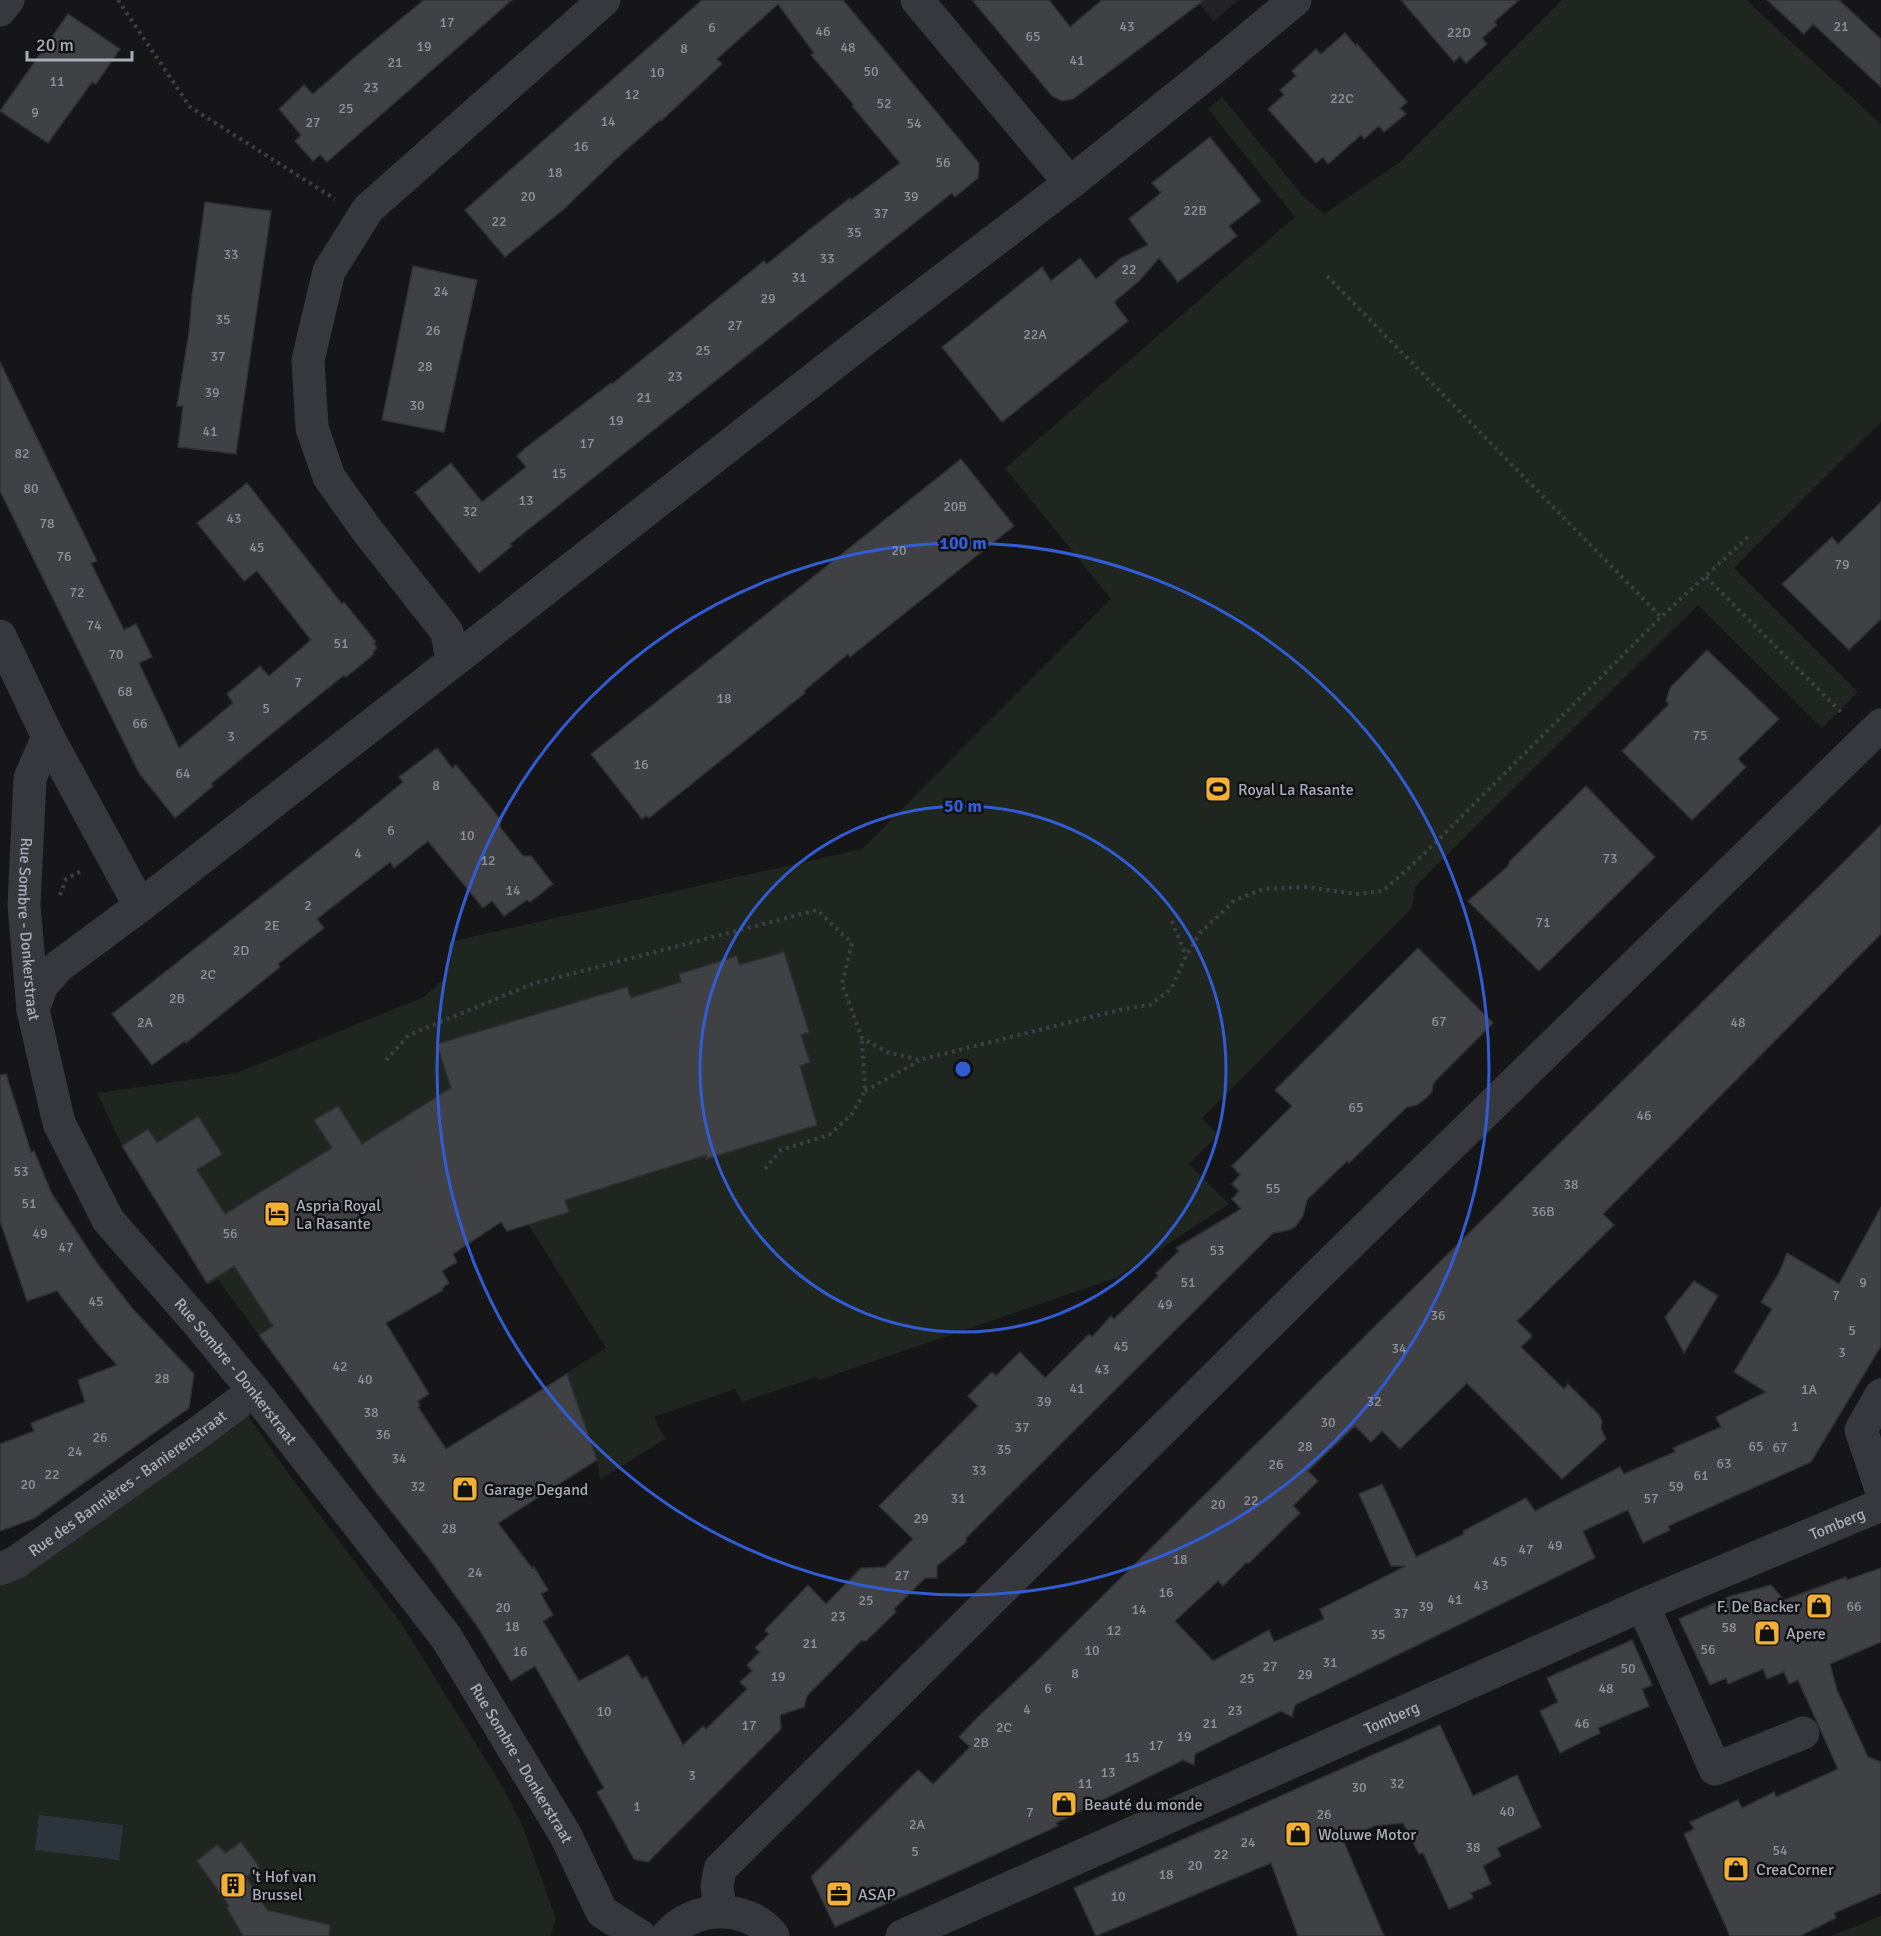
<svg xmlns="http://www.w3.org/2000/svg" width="1881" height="1936" viewBox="0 0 1881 1936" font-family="Signika,sans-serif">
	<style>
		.built { fill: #222225 }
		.green { fill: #1e261f }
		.water { fill: #2c353c }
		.building { fill: #404145; stroke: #303034; stroke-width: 1.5 }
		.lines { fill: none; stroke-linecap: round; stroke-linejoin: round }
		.path { stroke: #3d3f44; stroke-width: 4; stroke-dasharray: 3 4.5; stroke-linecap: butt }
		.minor { stroke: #37383d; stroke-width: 33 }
		.ring { fill: none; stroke: #325cd3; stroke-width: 3 }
		.labels { text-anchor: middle; stroke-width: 5; stroke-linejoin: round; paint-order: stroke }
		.number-label { font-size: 14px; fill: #8e929b }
		.poi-label { font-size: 16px; fill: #a8adb8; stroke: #111113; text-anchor: start }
		.street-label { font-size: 16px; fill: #a8adb8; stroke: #111113 }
		.centre { fill: #325cd3; stroke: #111113; stroke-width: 3 }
		.ring-label { font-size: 18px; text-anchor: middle; font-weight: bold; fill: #325cd3; stroke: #111113; stroke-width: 5; stroke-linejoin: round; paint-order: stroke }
	</style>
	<rect width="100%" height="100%" fill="#161618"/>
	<polygon class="built" points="1196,0 1239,0 1214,21"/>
	<g class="green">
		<polygon points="1562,0 1746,0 1881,124 1881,422 1734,568 1858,692 1822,728 1698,605 1415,887 1412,908 1202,1118 1218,1135 1189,1164 1229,1204 1116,1278 819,1380 816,1377 742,1402 735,1389 654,1417 665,1439 600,1480 597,1460 567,1373 606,1348 521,1213 501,1222 277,1359 218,1280 208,1285 207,1283 122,1146 97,1093 236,1073 424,997 447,976 449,942 862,849 1111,599 1005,468 1295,217 1208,109 1222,97 1302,195 1324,214 1400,162"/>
		<path d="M247,1414L288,1473L401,1623L504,1789L523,1827L556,1919L550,1936H0V1582C88,1533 168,1476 247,1414Z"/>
		<polygon points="1881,1916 1881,1936 1831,1936"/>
	</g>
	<polygon class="water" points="39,1815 123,1825 119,1860 35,1850"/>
	<g class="building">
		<polygon points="424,0 512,0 327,162 320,155 313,161 295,141 301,135 279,109 304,85 313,94 363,50"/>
		<polygon points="702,0 843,0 979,163 978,178 955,197 952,193 510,544 512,546 479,573 415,492 451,463 482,502 526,467 517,456 524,449 611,383 612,384 764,261 767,264 809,230 850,198 851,200 900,163 852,106 854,105 811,55 814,53 778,4 717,59 722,64 661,121 660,120 617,158 564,209 505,257 465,210"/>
		<polygon points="972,0 1049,0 1070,27 1102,0 1204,0 1073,99 1062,101 1052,96"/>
		<polygon points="1401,0 1519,0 1494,22 1497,25 1482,38 1487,44 1466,63 1460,56 1454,62"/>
		<polygon points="1767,0 1839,0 1881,39 1881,87 1813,24 1804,34"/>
		<polygon points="68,14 120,49 96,84 92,82 48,143 0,111"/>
		<polygon points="1345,33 1356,46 1357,44 1407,102 1400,108 1406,114 1384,132 1379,126 1364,139 1361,135 1328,164 1323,157 1316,163 1268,109 1284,95 1280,90 1296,76 1292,71 1316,49 1321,54"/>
		<polygon points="1210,137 1261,201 1229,226 1237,236 1178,282 1159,258 1139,281 1114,302 1128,321 1002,422 942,347 1042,267 1051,281 1080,258 1096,279 1121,258 1148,245 1129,219 1161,193 1152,183"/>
		<polygon points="205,202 271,211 236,454 178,447 183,406 177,406 189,332 192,297"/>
		<polygon points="413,266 477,280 444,432 382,420"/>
		<polygon points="0,362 97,561 91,563 124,630 136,624 152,657 139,663 179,748 233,703 227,694 260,666 269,676 311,640 257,571 244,581 197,523 247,483 342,604 344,602 376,642 374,644 377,648 373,652 374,654 346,677 344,675 264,740 211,784 213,786 175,818 139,773 0,491"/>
		<polygon points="961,459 1014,526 850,657 848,654 804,691 805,693 649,818 646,816 642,819 591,754"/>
		<polygon points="1881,502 1881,619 1849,650 1782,584 1832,537 1838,544"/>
		<polygon points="1707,650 1779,719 1738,759 1746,767 1692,820 1622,751 1669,704 1666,701 1670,688"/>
		<polygon points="437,748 452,768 456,765 501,820 500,827 523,856 531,856 553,884 530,902 527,900 504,916 492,901 483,908 428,841 394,868 390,862 317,919 324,928 278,964 280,967 186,1043 185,1041 152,1065 112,1014 356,821 403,782 399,777"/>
		<polygon points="1586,786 1655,857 1539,971 1468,901 1508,866 1510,861"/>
		<polygon points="1881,825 1881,934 1603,1214 1614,1225 1517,1321 1532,1336 1521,1347 1564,1389 1568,1384 1599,1415 1602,1421 1601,1429 1606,1439 1562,1479 1467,1383 1400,1449 1382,1431 1371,1442 1355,1426 1308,1471 1318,1481 1293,1506 1300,1513 1249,1563 1246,1563 1223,1586 1218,1581 1175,1621 1213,1661 1269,1630 1274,1642 1324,1619 1320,1609 1406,1566 1391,1566 1359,1494 1382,1484 1416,1557 1464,1534 1463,1531 1526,1498 1535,1511 1620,1467 1624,1474 1675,1452 1673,1448 1721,1427 1716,1417 1766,1392 1734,1372 1772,1309 1761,1302 1779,1273 1787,1253 1839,1284 1881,1207 1881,1346 1811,1462 1668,1526 1670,1530 1643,1543 1628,1510 1583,1531 1595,1558 1295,1705 1292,1717 1281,1711 1195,1754 1194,1765 1183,1760 1056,1823 1058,1826 835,1927 811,1877 918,1770 933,1784 970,1747 959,1737 976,1719 1039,1659"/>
		<polygon points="1418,948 1493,1023 1439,1077 1433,1084 1432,1092 1426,1098 1417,1105 1407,1107 1349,1163 1347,1161 1307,1200 1303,1216 1295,1227 1289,1230 1273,1233 966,1538 966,1542 937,1566 937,1578 925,1578 894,1609 896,1612 866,1641 861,1641 807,1696 804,1707 780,1715 781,1729 648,1862 634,1859 597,1792 604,1788 535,1666 511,1681 479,1629 427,1556 375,1491 259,1335 273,1326 234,1266 207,1283 122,1146 148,1129 157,1143 198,1116 222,1154 197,1170 225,1214 332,1148 314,1120 338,1106 362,1144 451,1088 437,1044 627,987 631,998 681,982 679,974 737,956 739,965 784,952 809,1032 801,1035 810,1062 800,1066 817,1125 706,1159 706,1155 565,1200 569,1212 507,1231 501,1222 453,1254 457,1262 442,1271 449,1283 442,1288 443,1290 386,1323 429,1394 418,1401 420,1406 418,1407 446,1449 567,1374 597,1460 498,1523 532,1568 534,1567 548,1590 541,1594 553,1615 543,1621 579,1681 628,1655 642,1679 646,1676 683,1745 703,1726 706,1729 747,1689 740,1682 752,1671 747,1665 760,1652 755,1648 769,1634 765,1630 808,1585 826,1604 861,1568 885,1567 913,1539 879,1506 978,1406 968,1396 992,1372 996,1376 1020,1352 1045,1378 1089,1334 1092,1337 1111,1316 1114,1319 1158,1276 1156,1273 1179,1251 1176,1248 1241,1209 1232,1199 1239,1191 1232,1184 1240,1175 1232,1166 1292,1106 1275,1090"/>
		<polygon points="6,1074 31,1152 34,1151 52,1194 97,1263 132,1308 194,1374 189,1408 33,1519 0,1531 0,1444 34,1431 31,1423 85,1402 78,1380 117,1365 97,1343 57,1291 27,1301 0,1221 0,1075"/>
		<polygon points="1694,1281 1718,1296 1684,1353 1665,1317"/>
		<polygon points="1881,1568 1881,1642 1830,1664 1837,1690 1868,1757 1881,1762 1881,1893 1834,1913 1836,1918 1800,1936 1730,1936 1684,1834 1694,1829 1690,1822 1738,1800 1742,1808 1774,1792 1776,1797 1838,1769 1798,1680 1789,1684 1784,1672 1767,1679 1763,1669 1728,1684 1726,1678 1710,1685 1679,1619 1731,1596 1771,1585 1784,1600 1846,1577 1847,1580"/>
		<polygon points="1632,1640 1652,1685 1642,1689 1649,1706 1598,1728 1600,1733 1560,1753 1540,1711 1558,1702 1547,1678"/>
		<polygon points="1440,1725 1473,1796 1517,1775 1541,1827 1497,1848 1501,1856 1483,1866 1491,1884 1471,1893 1473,1898 1449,1909 1423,1853 1419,1854 1403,1823 1374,1826 1343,1840 1384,1936 1298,1936 1271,1863 1096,1936 1074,1888"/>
		<polygon points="241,1842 260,1868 246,1877 267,1910 330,1925 329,1936 243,1936 227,1908 229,1906 197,1861 217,1845 225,1853"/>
	</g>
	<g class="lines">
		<g class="path">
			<polyline points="118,0 190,107 335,199"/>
			<polyline points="1327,276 1661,617"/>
			<polyline points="1706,577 1843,714"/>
			<polyline points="60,895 66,879 81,871"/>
			<polyline points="1172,921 1186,956"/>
			<polyline points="386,1060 409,1035 532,984 817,910 852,943 842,984 862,1038 887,1052 919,1060 1123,1009 1150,1005 1171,989 1186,956 1200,933 1235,900 1263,889 1307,887 1357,894 1383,891 1422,856 1661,617 1749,536"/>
			<polyline points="865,1091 919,1061"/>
			<polyline points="765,1169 781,1150 829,1135 852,1114 865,1091 862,1038"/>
		</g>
		<g class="minor">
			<polyline points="917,0 1070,183"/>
			<polyline points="0,10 8,0"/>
			<polyline points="0,636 48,737 140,906"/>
			<polyline points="452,662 447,632 366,529 329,477 312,428 308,360 329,271 368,209 604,0"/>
			<path id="s1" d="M48,737L30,778L24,905L33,1010L59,1123L108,1220L198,1323L254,1391L446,1637L566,1836L602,1912L640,1936"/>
			<polyline points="33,1010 42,985 59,966 140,906 864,340 1070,183 1211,70 1295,0"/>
			<polyline points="1881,1395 1861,1430 1881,1489"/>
			<path id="s2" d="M0,1569L15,1563L206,1427L254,1391"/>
			<polyline points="1643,1605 1715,1769 1803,1733"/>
			<polyline points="720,1911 717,1886 720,1869 1317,1276 1881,725"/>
			<path d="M667,1936C692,1905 748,1903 773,1936"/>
			<path id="s3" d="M902,1936L1643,1605L1881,1505"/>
		</g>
	</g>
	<g class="ring">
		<circle cx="963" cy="1069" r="263"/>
		<circle cx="963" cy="1069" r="526"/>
	</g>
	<defs>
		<symbol id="stadium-square" viewBox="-11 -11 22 22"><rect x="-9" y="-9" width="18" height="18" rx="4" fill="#f2b134" stroke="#111113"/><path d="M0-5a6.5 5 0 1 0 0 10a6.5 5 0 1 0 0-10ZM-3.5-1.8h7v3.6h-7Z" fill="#111"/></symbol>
		<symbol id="hotel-square" viewBox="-11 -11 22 22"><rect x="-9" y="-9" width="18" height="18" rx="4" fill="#f2b134" stroke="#111113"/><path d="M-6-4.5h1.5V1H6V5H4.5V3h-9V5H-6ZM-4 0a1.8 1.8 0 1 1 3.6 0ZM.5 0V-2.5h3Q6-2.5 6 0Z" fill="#111"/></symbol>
		<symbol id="shop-square" viewBox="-11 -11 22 22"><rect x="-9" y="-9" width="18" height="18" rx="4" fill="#f2b134" stroke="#111113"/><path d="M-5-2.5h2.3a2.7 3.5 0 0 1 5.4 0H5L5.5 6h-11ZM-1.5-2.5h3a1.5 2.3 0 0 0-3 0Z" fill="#111"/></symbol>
		<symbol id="building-square" viewBox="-11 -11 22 22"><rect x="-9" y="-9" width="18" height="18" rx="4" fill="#f2b134" stroke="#111113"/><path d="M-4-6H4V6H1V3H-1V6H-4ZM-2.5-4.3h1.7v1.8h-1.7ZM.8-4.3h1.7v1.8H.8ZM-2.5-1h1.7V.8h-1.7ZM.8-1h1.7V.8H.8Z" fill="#111"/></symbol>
		<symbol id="office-square" viewBox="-11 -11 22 22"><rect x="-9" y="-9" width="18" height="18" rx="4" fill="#f2b134" stroke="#111113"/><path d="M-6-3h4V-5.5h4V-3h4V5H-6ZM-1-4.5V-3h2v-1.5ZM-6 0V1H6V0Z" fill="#111"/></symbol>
	</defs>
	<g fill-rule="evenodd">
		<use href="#stadium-square" x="1203" y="774" width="30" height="30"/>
		<use href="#hotel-square" x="262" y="1199" width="30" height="30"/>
		<use href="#shop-square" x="450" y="1474" width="30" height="30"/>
		<use href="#shop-square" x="1804" y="1591" width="30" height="30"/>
		<use href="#shop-square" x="1752" y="1618" width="30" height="30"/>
		<use href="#shop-square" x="1049" y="1789" width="30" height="30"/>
		<use href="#shop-square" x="1283" y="1819" width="30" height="30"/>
		<use href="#shop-square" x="1721" y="1854" width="30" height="30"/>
		<use href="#building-square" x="218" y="1870" width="30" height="30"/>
		<use href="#office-square" x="824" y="1879" width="30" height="30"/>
	</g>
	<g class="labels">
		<g class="number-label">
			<text x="447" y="27">17</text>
			<text x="1127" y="31">43</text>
			<text x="1841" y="31">21</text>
			<text x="712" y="32">6</text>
			<text x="823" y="36">46</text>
			<text x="1459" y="37">22D</text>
			<text x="1033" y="41">65</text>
			<text x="424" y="51">19</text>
			<text x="848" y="52">48</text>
			<text x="684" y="53">8</text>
			<text x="1077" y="65">41</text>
			<text x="395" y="67">21</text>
			<text x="871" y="76">50</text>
			<text x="657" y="77">10</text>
			<text x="57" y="86">11</text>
			<text x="371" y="92">23</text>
			<text x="632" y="99">12</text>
			<text x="1342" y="103">22C</text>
			<text x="884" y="108">52</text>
			<text x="346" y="113">25</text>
			<text x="35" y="117">9</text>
			<text x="608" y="126">14</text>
			<text x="313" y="127">27</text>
			<text x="914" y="128">54</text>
			<text x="581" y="151">16</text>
			<text x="943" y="167">56</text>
			<text x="555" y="177">18</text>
			<text x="528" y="201">20</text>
			<text x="911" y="201">39</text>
			<text x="1195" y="215">22B</text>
			<text x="881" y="218">37</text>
			<text x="499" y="226">22</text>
			<text x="854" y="237">35</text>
			<text x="231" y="259">33</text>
			<text x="827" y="263">33</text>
			<text x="1129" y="274">22</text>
			<text x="799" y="282">31</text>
			<text x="441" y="296">24</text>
			<text x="768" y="303">29</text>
			<text x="223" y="324">35</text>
			<text x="735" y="330">27</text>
			<text x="433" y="335">26</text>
			<text x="1035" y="339">22A</text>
			<text x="703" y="355">25</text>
			<text x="218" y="361">37</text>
			<text x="425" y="371">28</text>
			<text x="675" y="381">23</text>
			<text x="212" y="397">39</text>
			<text x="644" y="402">21</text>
			<text x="417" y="410">30</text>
			<text x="616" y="425">19</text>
			<text x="210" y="436">41</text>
			<text x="587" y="448">17</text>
			<text x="22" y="458">82</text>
			<text x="559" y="478">15</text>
			<text x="31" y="493">80</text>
			<text x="526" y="505">13</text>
			<text x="955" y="511">20B</text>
			<text x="470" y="516">32</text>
			<text x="234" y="523">43</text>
			<text x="47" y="528">78</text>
			<text x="257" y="552">45</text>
			<text x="899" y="555">20</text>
			<text x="64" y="561">76</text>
			<text x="1842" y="569">79</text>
			<text x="77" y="597">72</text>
			<text x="94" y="630">74</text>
			<text x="341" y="648">51</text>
			<text x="116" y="659">70</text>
			<text x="298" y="687">7</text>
			<text x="125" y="696">68</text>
			<text x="724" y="703">18</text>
			<text x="266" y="713">5</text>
			<text x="140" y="728">66</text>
			<text x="1700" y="740">75</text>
			<text x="231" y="741">3</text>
			<text x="641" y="769">16</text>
			<text x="183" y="778">64</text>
			<text x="436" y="790">8</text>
			<text x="391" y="835">6</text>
			<text x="467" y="840">10</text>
			<text x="358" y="858">4</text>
			<text x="1610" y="863">73</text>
			<text x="488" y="865">12</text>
			<text x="513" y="895">14</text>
			<text x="308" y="910">2</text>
			<text x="1543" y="927">71</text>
			<text x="272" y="930">2E</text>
			<text x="241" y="955">2D</text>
			<text x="208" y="979">2C</text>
			<text x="177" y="1003">2B</text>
			<text x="1439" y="1026">67</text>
			<text x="145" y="1027">2A</text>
			<text x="1738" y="1027">48</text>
			<text x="1356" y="1112">65</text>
			<text x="1644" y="1120">46</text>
			<text x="21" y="1176">53</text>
			<text x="1571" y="1189">38</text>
			<text x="1273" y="1193">55</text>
			<text x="29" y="1208">51</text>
			<text x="1543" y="1216">36B</text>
			<text x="40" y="1238">49</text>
			<text x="230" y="1238">56</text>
			<text x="66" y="1252">47</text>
			<text x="1217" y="1255">53</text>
			<text x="1188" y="1287">51</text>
			<text x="1863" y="1287">9</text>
			<text x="1836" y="1300">7</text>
			<text x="96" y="1306">45</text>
			<text x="1165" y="1309">49</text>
			<text x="1438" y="1320">36</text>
			<text x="1852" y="1335">5</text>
			<text x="1121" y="1351">45</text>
			<text x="1399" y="1353">34</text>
			<text x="1842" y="1357">3</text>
			<text x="340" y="1371">42</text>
			<text x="1102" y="1374">43</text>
			<text x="162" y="1383">28</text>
			<text x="365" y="1384">40</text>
			<text x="1077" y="1393">41</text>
			<text x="1809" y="1394">1A</text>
			<text x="1044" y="1406">39</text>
			<text x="1374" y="1406">32</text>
			<text x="371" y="1417">38</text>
			<text x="1328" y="1427">30</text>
			<text x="1795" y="1431">1</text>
			<text x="1022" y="1432">37</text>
			<text x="383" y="1439">36</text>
			<text x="100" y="1442">26</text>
			<text x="1305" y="1451">28</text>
			<text x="1756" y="1451">65</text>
			<text x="1780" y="1452">67</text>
			<text x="1004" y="1454">35</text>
			<text x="75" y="1456">24</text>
			<text x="399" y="1463">34</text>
			<text x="1724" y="1468">63</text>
			<text x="1276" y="1469">26</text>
			<text x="979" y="1475">33</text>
			<text x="52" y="1479">22</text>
			<text x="1701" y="1480">61</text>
			<text x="28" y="1489">20</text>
			<text x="418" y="1491">32</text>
			<text x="1676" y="1491">59</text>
			<text x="958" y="1503">31</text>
			<text x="1651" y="1503">57</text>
			<text x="1251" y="1505">22</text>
			<text x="1218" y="1509">20</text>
			<text x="921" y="1523">29</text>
			<text x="449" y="1533">28</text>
			<text x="1555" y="1550">49</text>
			<text x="1526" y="1554">47</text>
			<text x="1180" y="1564">18</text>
			<text x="1500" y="1566">45</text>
			<text x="475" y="1577">24</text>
			<text x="902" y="1580">27</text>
			<text x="1481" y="1590">43</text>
			<text x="1166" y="1597">16</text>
			<text x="1455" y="1604">41</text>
			<text x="866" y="1605">25</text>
			<text x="1426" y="1611">39</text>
			<text x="1854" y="1611">66</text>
			<text x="503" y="1612">20</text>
			<text x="1139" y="1614">14</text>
			<text x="1401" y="1618">37</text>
			<text x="838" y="1621">23</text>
			<text x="512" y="1631">18</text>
			<text x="1729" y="1632">58</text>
			<text x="1114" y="1635">12</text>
			<text x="1378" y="1639">35</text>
			<text x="810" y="1648">21</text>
			<text x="1708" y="1654">56</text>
			<text x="1092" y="1655">10</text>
			<text x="520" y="1656">16</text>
			<text x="1330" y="1667">31</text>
			<text x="1270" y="1671">27</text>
			<text x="1628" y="1673">50</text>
			<text x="1075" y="1678">8</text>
			<text x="1305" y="1679">29</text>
			<text x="778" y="1681">19</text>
			<text x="1247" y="1683">25</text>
			<text x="1048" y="1693">6</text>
			<text x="1606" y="1693">48</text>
			<text x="1027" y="1714">4</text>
			<text x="1235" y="1715">23</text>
			<text x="604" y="1716">10</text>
			<text x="1210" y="1728">21</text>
			<text x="1582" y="1728">46</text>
			<text x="749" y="1730">17</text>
			<text x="1004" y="1732">2C</text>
			<text x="1184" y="1741">19</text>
			<text x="981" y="1747">2B</text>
			<text x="1156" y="1750">17</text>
			<text x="1132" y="1762">15</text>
			<text x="1108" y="1777">13</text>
			<text x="692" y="1780">3</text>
			<text x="1085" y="1788">11</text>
			<text x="1397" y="1788">32</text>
			<text x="1359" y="1792">30</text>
			<text x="637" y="1811">1</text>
			<text x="1507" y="1816">40</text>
			<text x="1030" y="1817">7</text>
			<text x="1324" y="1819">26</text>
			<text x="917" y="1829">2A</text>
			<text x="1248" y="1847">24</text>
			<text x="1473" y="1852">38</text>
			<text x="1780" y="1855">54</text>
			<text x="915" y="1856">5</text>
			<text x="1221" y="1859">22</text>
			<text x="1195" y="1870">20</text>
			<text x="1166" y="1879">18</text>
			<text x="1118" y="1901">10</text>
		</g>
		<g class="poi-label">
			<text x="1238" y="795">Royal La Rasante</text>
			<text x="296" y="1211">Aspria Royal<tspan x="296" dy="18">La Rasante</tspan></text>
			<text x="484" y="1495">Garage Degand</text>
			<text x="1800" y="1612" text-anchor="end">F. De Backer</text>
			<text x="1786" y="1639">Apere</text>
			<text x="1084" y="1810">Beauté du monde</text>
			<text x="1318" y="1840">Woluwe Motor</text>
			<text x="1756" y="1875">CreaCorner</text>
			<text x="252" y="1882">'t Hof van<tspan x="252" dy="18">Brussel</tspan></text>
			<text x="858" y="1900">ASAP</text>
		</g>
		<g class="street-label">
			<text dy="6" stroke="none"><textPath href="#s1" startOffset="196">Rue Sombre - Donkerstraat</textPath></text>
			<text dy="6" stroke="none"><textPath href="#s1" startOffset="700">Rue Sombre - Donkerstraat</textPath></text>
			<text dy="6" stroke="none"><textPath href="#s2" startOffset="154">Rue des Bannières - Banierenstraat</textPath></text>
			<text dy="6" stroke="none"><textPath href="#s3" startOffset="1022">Tomberg</textPath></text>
			<text dy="6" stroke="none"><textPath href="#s3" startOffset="536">Tomberg</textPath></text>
			<text dy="6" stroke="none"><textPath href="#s1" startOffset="1186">Rue Sombre - Donkerstraat</textPath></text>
		</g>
	</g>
	<circle cx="963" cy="1069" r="9" class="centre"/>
	<g class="ring-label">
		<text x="963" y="549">100 m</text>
		<text x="963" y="812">50 m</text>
	</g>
	<path d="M27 51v9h105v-9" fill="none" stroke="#a8adb8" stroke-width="3"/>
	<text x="36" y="51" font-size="18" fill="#a8adb8" stroke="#111113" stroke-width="4.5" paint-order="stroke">20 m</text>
</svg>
